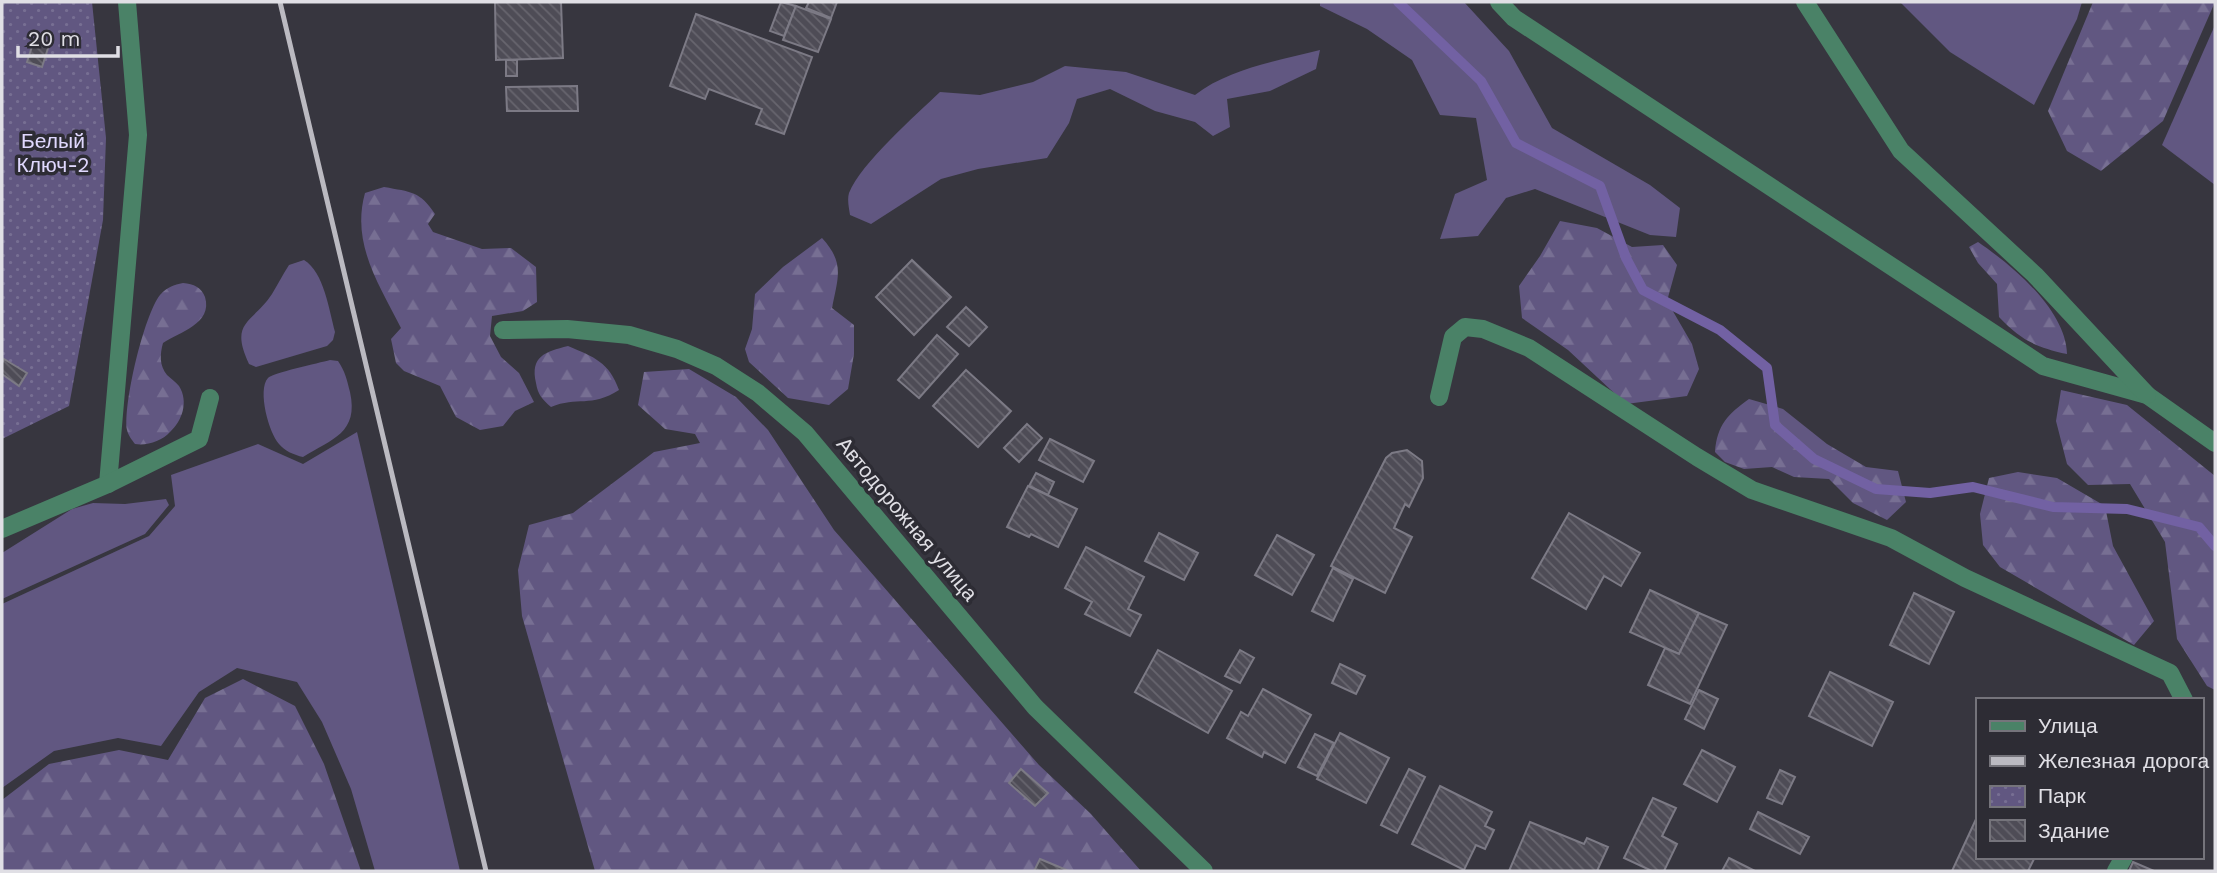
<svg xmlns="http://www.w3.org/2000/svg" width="2217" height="873" viewBox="0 0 2217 873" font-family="'Work Sans',sans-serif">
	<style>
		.grass { fill: #615781 }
		.forest { fill: url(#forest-firs) }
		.park { fill: url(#park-dots) }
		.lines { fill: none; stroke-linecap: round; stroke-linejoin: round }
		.stream { stroke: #7261a3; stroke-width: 10 }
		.building { fill: url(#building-back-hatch); stroke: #7c7a85; stroke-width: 2 }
		.minor { stroke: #4a8267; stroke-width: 18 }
		.rail { stroke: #bbbac1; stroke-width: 5 }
		.labels { text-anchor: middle; stroke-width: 7; stroke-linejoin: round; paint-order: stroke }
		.park-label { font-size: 21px; fill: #e0d8fe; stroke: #2d2c34 }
		.street-label { font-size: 21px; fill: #e0dfe5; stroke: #2d2c34 }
	</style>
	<defs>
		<pattern id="forest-firs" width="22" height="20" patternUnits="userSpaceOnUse" patternTransform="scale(1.75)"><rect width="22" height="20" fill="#615781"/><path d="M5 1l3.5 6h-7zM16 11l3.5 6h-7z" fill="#776f93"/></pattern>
		<pattern id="park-dots" width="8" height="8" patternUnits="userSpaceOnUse" patternTransform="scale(1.75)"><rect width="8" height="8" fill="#615781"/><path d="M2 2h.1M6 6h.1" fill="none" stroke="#776f93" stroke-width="1.8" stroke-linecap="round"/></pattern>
		<pattern id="building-back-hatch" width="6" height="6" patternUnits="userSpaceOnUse" patternTransform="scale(1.75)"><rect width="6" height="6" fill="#4e4c56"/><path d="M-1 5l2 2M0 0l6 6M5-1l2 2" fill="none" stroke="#67656e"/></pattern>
	</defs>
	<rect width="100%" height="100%" fill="#37363f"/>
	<g class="grass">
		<polygon points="1320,2 1464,2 1509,51 1552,128 1650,185 1680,208 1676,237 1650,235 1535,189 1506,198 1478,236 1440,239 1455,194 1487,180 1476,118 1440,115 1412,60 1367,29 1320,6"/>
		<polygon points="1900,2 2082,2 2077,19 2034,105 1950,52"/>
		<polygon points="2215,25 2215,185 2162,145"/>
		<path d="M1320,50L1316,69L1270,91L1227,99L1230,127L1213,136L1195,122L1155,111L1110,89L1077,99L1069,123L1047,158L978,169L941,179L871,224L850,215C849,208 847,200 849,193C861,163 916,115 940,92L980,95L1033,82L1065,66L1126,72L1195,95C1230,68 1278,61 1320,50Z"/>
		<path d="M304,260C324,272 329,310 335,332L333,340L327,346L256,367L249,364C229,321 252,324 272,294C278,284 283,274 289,265Z"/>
		<path d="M330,360L338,361C345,371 347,380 350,392C359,433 332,439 303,457C294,455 285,451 279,444C269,433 257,390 268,378C272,373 319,363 330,360Z"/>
		<polygon points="357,432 460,871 375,871 351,789 322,722 297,682 237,668 199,692 161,746 118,738 54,751 2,788 2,604 149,536 175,506 171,475 258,444 303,464"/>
		<polygon points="166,499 169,505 145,534 2,599 2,553 72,509 93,503 125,504"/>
	</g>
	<g class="forest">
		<polygon points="2093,2 2215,2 2163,121 2101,171 2067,151 2048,111"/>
		<path d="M384,187C411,192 420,191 435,214L428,224L433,232L482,249L511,248L536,267L537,302L523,311L492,316L490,336L501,357L519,373L534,402L515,411L503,426L480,430L456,417L440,386L404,371L396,363L391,339L401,328C379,284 351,244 365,193Z"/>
		<polygon points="1560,221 1597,228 1632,247 1663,245 1677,265 1667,301 1692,344 1699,369 1687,396 1626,404 1568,350 1522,318 1519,286 1540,256"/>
		<path d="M822,238C845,263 838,277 832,308L854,325V354L848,389L829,405L788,398L749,362L745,349L752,329L755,294L783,267Z"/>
		<path d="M1978,242C2013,266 2066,310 2067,354C2035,347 2021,340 1999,317L1997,284L1978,263L1969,247Z"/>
		<path d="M183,283C194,284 201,287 205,297C213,324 179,332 163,343C160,354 159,365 167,375C171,379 176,382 179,386C189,402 182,421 170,432C162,441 147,446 135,444C132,440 128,435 127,430C123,404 144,315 160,295C167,287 174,285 183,283Z"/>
		<path d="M568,346C594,357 609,362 619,390C591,408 577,396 551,407C542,399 538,395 536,383C530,356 545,352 568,346Z"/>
		<polygon points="689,369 736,397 768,430 834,530 1039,765 1091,814 1141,871 595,871 522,616 518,570 529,525 573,513 654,452 700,443 695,434 665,429 638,405 644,372"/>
		<polygon points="2061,390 2127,405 2215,476 2215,690 2207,686 2177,639 2165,542 2130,484 2088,485 2067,464 2056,421"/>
		<path d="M1749,399L1783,409L1827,444L1866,467L1898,471L1906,502L1887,520L1853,503L1829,479L1794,477L1772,467L1744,469L1725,462L1715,452C1717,425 1728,414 1749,399Z"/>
		<polygon points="2018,472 2057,478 2105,506 2113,546 2154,621 2134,645 2000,567 1983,545 1980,514 1989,478"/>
		<polygon points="243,679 295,706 324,764 361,871 2,871 2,800 49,764 119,750 168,760 205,698"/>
	</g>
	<polygon class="park" points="2,2 92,2 106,138 103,220 69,406 2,439"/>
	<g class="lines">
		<polyline class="stream" points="1398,2 1481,81 1516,143 1600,186 1626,258 1643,290 1720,330 1767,368 1775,425 1814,459 1876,489 1930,493 1973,487 2053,507 2127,509 2199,527 2215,546"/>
	</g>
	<g class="building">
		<polygon points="495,2 561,2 563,58 496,60"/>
		<polygon points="781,2 796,6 784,36 770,31"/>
		<polygon points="809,2 837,2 831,18 806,8"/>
		<polygon points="796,6 831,19 818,52 783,40"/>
		<polygon points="696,14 812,57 784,134 756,124 762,109 709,89 705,99 670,86"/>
		<polygon points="35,37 50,42 42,67 27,62"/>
		<rect x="506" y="60" width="11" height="16"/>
		<polygon points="577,86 578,111 507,111 506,87"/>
		<polygon points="912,260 951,297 914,335 876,297"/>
		<polygon points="966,307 987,327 969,346 947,327"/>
		<polygon points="937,335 958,354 919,398 898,380"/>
		<polygon points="4,359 27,373 19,386 2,374 2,363"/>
		<polygon points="966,370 1011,411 978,447 933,406"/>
		<polygon points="1027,424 1042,438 1019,462 1004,448"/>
		<polygon points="1050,439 1094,461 1083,482 1039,460"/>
		<polygon points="1407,450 1422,461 1423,478 1409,507 1405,504 1394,528 1412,537 1385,593 1331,566 1386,458 1392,453"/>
		<polygon points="1036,473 1054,482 1048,495 1029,486"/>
		<polygon points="1028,486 1077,509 1058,547 1031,534 1029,537 1007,527"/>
		<polygon points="1569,513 1640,553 1621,586 1604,576 1586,609 1532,578"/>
		<polygon points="1159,533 1198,553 1184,580 1145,561"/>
		<polygon points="1277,535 1314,555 1292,595 1255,575"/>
		<polygon points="1086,547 1144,577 1128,609 1141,615 1130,636 1085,614 1092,602 1065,588"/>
		<polygon points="1333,568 1353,579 1333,621 1312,611"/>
		<polygon points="1650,590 1699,613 1679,654 1630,632"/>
		<polygon points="1914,593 1954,612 1929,664 1890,645"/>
		<polygon points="1699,613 1727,625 1690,704 1648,685 1665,648 1679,654"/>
		<polygon points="1158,650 1232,691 1208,733 1135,692"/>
		<polygon points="1240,650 1254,658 1240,683 1225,676"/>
		<polygon points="1340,664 1365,676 1356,694 1332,683"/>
		<polygon points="1830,672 1893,702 1872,746 1809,716"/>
		<polygon points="1263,689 1311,715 1285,763 1264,752 1262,757 1227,738 1241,712 1248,716"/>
		<polygon points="1699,690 1718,699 1704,729 1685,719"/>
		<polygon points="1340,733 1389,758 1366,803 1317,779"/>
		<polygon points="1315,734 1334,743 1317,776 1298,767"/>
		<polygon points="1702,750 1735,767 1717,802 1684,784"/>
		<polygon points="1021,769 1048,793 1035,806 1009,783"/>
		<polygon points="1409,769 1425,777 1397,833 1381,825"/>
		<polygon points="1780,770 1795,777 1782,804 1767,798"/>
		<polygon points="1440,786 1492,812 1485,826 1494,830 1485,849 1476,845 1464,870 1412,844"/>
		<polygon points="1653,798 1676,808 1662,836 1677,844 1664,871 1652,871 1624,858"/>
		<polygon points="1758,812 1809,837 1800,854 1750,829"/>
		<polygon points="1977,817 1977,857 2035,857 2028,871 1952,871"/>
		<polygon points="1530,822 1584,844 1587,838 1608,847 1597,871 1509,871"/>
		<polygon points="1729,858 1755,871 1722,871"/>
		<polygon points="1040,859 1069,871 1034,871"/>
		<polygon points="2133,862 2154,871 2129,871"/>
	</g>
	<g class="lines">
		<g class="minor">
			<polyline points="1499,2 1514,18 2043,366 2147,395 2215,443"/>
			<polyline points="1805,2 1901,151 2035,275 2147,395"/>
			<polyline points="503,330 567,329 629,335 677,349 716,366 758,393 805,433 1035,707 1204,871"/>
			<polyline points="1439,397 1453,337 1465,327 1483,329 1529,348 1697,457 1752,490 1891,538 1965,578 2170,673 2184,700"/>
			<polyline points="108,484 138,135 127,2"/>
			<polyline points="2,529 108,484 199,439 210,398"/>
			<polyline points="2116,871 2124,857"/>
		</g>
		<polyline class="rail" points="280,2 486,871"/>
	</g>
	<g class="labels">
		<g class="park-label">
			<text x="53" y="148">Белый<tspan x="53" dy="24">Ключ-2</tspan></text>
		</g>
		<g class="street-label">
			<text transform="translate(907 519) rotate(50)" y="7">Автодорожная улица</text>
		</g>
	</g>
	<rect width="2217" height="873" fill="none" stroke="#e0dfe5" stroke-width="7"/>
	<rect x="1976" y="698" width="228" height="161" fill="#2d2c34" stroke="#75747b" stroke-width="2"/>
	<rect x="1990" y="721" width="35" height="10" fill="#4a8267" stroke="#75747b" stroke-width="2"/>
	<text x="2038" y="733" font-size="21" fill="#e0dfe5">Улица</text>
	<rect x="1990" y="756" width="35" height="10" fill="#bbbac1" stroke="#75747b" stroke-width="2"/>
	<text x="2038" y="768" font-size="21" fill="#e0dfe5">Железная дорога</text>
	<rect x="1990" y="786" width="35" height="21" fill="url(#park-dots)" stroke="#75747b" stroke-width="2"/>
	<text x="2038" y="803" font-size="21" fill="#e0dfe5">Парк</text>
	<rect x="1990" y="820" width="35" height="21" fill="url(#building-back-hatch)" stroke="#75747b" stroke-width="2"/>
	<text x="2038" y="838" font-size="21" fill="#e0dfe5">Здание</text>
	<path d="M18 46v10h100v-10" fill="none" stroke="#e0dfe5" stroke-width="3.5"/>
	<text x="28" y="46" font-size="21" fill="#e0dfe5" stroke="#2d2c34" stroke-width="5" paint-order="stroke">20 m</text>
</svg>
